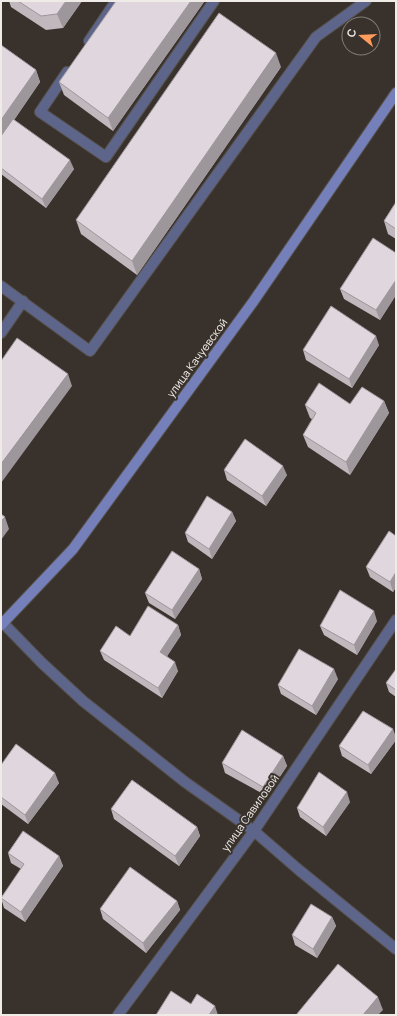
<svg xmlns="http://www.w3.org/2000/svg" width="397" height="1016" viewBox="0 0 397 1016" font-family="Manrope,sans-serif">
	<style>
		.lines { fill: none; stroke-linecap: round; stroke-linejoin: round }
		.lane-casing { stroke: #56504a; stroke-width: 12 }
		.street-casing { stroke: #56504a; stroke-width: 12 }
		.secondary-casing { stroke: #56504a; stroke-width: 12 }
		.lane { stroke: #5e658a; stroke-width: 10 }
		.street { stroke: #5e658a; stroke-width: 10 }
		.secondary { stroke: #7580bb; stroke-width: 10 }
		.wall { fill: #c1b8be }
		.shaded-wall { fill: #9d969b }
		.building { fill: #e0d6dd; stroke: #9d969b }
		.labels { text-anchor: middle; stroke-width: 4; stroke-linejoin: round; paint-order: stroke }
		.street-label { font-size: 11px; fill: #efebe7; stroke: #39322c }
	</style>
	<rect width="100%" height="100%" fill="#39322c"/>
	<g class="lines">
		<defs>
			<g id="lane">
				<polyline points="89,41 116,1"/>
				<polyline points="67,72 40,112 106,157 214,1"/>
				<polyline points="1,286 90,351 316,37 366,1"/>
				<polyline points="1,333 23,301"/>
			</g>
			<g id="street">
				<polyline points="3,623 42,663 83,701 185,782 254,831 299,870 396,949"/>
				<polyline points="118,1015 254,831 396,620"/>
			</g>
			<polyline id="secondary" points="1,625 73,549 253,302 396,93"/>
		</defs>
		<use href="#lane" class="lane-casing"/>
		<use href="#street" class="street-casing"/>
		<use href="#secondary" class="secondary-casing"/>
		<use href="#lane" class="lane"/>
		<use href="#street" class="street"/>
		<use href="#secondary" class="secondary"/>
	</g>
	<g class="wall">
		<polygon points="9,1 82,1 63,28 46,30 11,7"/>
		<polygon points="116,1 203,1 204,2 113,131 64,95 59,82"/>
		<polygon points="1,45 36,70 40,82 14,120 74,169 46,208 1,174"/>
		<polygon points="281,67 137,275 81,234 76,220"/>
		<polygon points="396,202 396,239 388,234 384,221"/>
		<polygon points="396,253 396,295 380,320 344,299 340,289"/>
		<polygon points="379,345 352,388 306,360 303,350"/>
		<polygon points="384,401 389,413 350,475 308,447 303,435 312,419 310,418 305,405 350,404"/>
		<polygon points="224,470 287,475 266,506 227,480"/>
		<polygon points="232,512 236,521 212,559 188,542 185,533"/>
		<polygon points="396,536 396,587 393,592 370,577 366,567"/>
		<polygon points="199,569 202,579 175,619 149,603 145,593"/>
		<polygon points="377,621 357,655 324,635 320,626"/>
		<polygon points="178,625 181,635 167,656 178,671 162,698 104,660 100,651 130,636"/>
		<polygon points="396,669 396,697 389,692 386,683"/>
		<polygon points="338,679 316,715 281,694 278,685"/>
		<polygon points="396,737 396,740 371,774 342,756 339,746"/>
		<polygon points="283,756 287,766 267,796 225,773 222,763"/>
		<polygon points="1,765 59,783 28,824 1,804"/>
		<polygon points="350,802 326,836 300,817 297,808"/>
		<polygon points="111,809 197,827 200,836 179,866 114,819"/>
		<polygon points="8,853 59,856 63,866 25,922 4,908 1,898 21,869 11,863"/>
		<polygon points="177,901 180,910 146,953 103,919 100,909"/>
		<polygon points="332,917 336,926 317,958 295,945 292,935"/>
	</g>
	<g class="shaded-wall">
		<polygon points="66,1 82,1 63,28 57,14"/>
		<polygon points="191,1 203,1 204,2 113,131 108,118"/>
		<polygon points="276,53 281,67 137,275 132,261"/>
		<polygon points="36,70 40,82 1,139 1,120"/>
		<polygon points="70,160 74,169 46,208 42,199"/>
		<polygon points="396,280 396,295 380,320 376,310"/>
		<polygon points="376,336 379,345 352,388 349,379"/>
		<polygon points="68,374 72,386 1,483 1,464"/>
		<polygon points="384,401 389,413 350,475 346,462"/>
		<polygon points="283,466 287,475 266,506 262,496"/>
		<polygon points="232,512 236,521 212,559 209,549"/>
		<polygon points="5,517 9,529 1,540 1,521"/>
		<polygon points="199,569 202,579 175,619 172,610"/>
		<polygon points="396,572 396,587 393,592 390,582"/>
		<polygon points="374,611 377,621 357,655 354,645"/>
		<polygon points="178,625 181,635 164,661 160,652"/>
		<polygon points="175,662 178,671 162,698 158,688"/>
		<polygon points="334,669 338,679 316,715 312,706"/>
		<polygon points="393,729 396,737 396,740 371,774 368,765"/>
		<polygon points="283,756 287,766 267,796 263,787"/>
		<polygon points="55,773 59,783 28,824 25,815"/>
		<polygon points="347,792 350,802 326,836 323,827"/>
		<polygon points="197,827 200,836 179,866 175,856"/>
		<polygon points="59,856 63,866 25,922 21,912"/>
		<polygon points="177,901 180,910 146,953 143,943"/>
		<polygon points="332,917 336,926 317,958 313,949"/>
		<polygon points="378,997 383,1010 378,1015 363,1015"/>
		<polygon points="215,1006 218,1015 209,1015"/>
	</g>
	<g class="building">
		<polygon points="18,1 66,1 57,14 41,16"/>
		<polygon points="116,1 191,1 108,118 59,82"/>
		<polygon points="219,13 276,53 132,261 76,220"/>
		<polygon points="1,45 36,70 1,120"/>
		<polygon points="13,119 70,160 42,199 1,168 1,136"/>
		<polygon points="396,202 396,229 384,221"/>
		<polygon points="373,238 396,253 396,280 376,310 340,289"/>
		<polygon points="331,306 376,336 349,379 303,350"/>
		<polygon points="17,338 68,374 1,464 1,361"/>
		<polygon points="319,383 350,404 362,387 384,401 346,462 303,435 316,413 305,405"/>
		<polygon points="245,439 283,466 262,496 224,470"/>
		<polygon points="207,496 232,512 209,549 185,533"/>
		<polygon points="1,514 5,517 1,521"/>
		<polygon points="389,531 396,536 396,572 390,582 366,567"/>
		<polygon points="172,551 199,569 172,610 145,593"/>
		<polygon points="340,590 374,611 354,645 320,626"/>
		<polygon points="148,606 178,625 160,652 175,662 158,688 100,651 116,626 130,636"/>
		<polygon points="299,649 334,669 312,706 278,685"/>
		<polygon points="396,669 396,690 386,683"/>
		<polygon points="363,711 393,729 368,765 339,746"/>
		<polygon points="242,730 283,756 263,787 222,763"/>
		<polygon points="16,744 55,773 25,815 1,797 1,765"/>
		<polygon points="319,772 347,792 323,827 297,808"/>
		<polygon points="132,780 197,827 175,856 111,809"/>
		<polygon points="23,831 59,856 21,912 1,898 24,864 8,853"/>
		<polygon points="130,867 177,901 143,943 100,909"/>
		<polygon points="311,904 332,917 313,949 292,935"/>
		<polygon points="338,964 378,997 363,1015 296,1015"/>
		<polygon points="171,991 191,1004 197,994 215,1006 209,1015 156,1015"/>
	</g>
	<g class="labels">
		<g class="street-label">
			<text transform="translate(197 358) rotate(-54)" y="4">улица Качуевской</text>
			<text transform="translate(250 813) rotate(-55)" y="4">улица Савиловой</text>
		</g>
	</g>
	<rect width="397" height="1016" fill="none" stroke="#efebe7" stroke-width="4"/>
	<g transform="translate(361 36) rotate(288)"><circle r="19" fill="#39322c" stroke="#827c77"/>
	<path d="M0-3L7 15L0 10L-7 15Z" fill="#ff9b5b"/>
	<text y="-6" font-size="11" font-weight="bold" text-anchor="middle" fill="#efebe7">С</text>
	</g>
</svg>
